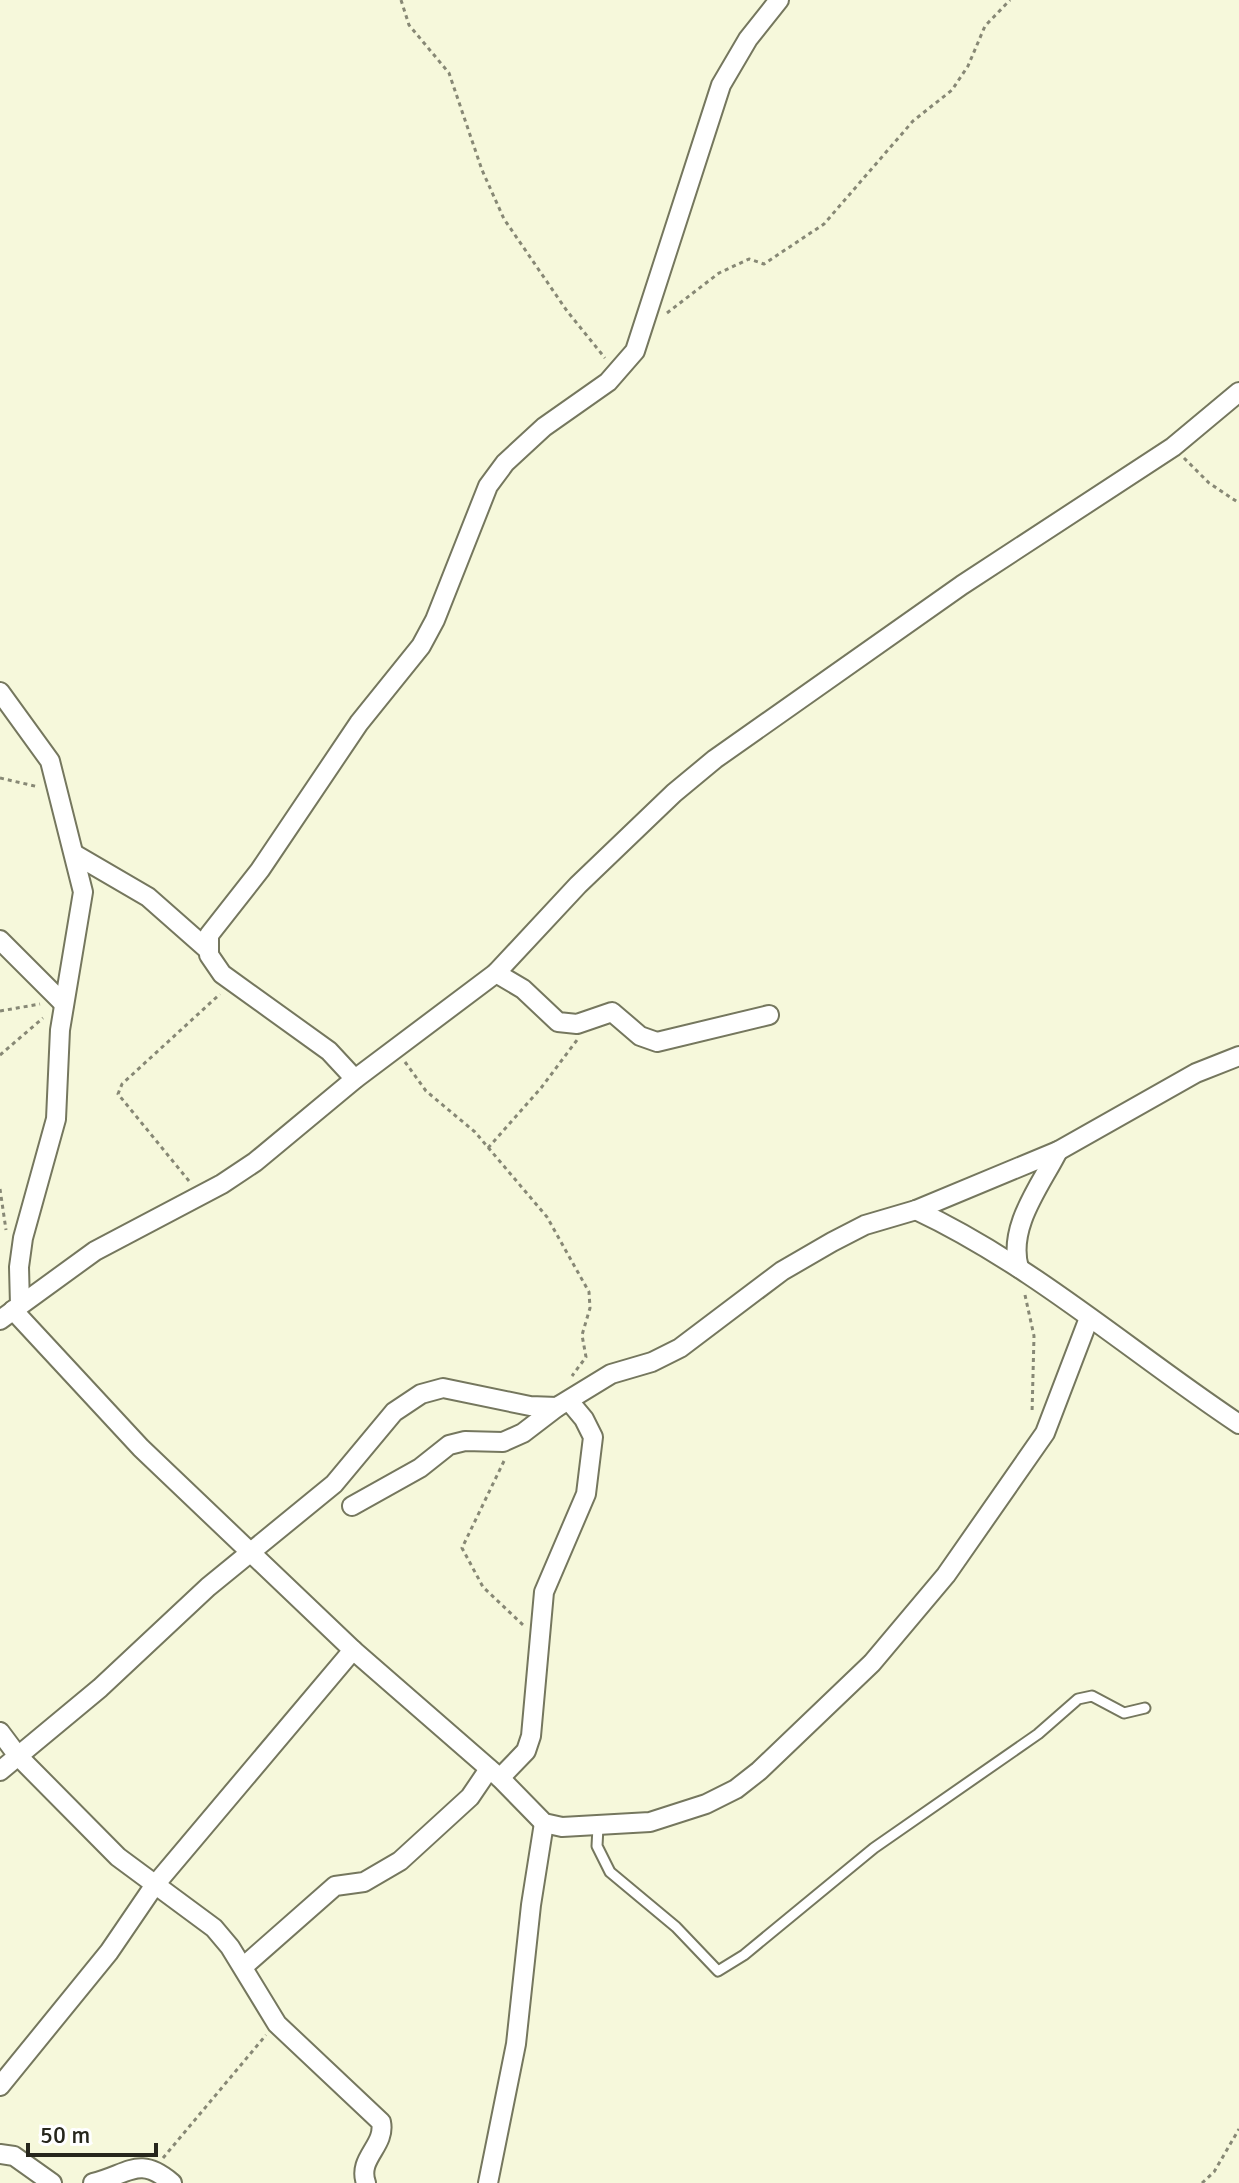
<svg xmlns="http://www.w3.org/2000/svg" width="1239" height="2183" viewBox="0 0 1239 2183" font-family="Signika,sans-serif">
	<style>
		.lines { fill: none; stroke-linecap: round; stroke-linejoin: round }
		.lane-casing { stroke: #75775e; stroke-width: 13 }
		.street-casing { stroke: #75775e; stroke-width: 22 }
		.path { stroke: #878875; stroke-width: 3; stroke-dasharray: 4 4; stroke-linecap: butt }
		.lane { stroke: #fff; stroke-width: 9 }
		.street { stroke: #fff; stroke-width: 18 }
	</style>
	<rect width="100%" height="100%" fill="#f6f8db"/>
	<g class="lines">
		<defs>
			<polyline id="lane" points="598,1827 597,1846 610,1872 676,1927 718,1971 744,1955 874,1848 1038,1734 1078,1699 1092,1696 1124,1713 1145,1708"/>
			<g id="street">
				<polyline points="0,692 50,761 83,892 60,1030 56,1119 23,1238 19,1267 20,1305"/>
				<polyline points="76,855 148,897 207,949"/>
				<polyline points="0,940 64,1004"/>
				<polyline points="496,973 523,989 558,1022 577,1024 612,1012 640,1036 657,1042 769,1015"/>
				<polyline points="355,1079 329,1051 222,974 209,955 209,935 260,870 359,723 421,646 435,620 488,486 505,463 544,427 608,382 635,351 721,85 748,39 779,0"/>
				<path d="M916,1210C1033,1265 1132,1353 1239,1424"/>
				<path d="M1019,1268C1007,1227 1041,1185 1058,1151"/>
				<polyline points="13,1310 141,1448 353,1650 500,1778 544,1823 562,1827 650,1822 706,1804 736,1789 759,1771 872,1663 946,1575 1045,1433 1089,1318"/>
				<polyline points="0,1320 95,1251 222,1184 255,1162 355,1079 496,973 578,885 674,793 715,759 962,585 1173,447 1239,392"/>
				<polyline points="352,1506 420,1468 449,1445 465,1441 503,1442 523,1433 557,1407"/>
				<path d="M0,1732L18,1756L118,1857L214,1928L230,1947L277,2024L381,2122C386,2146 357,2158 366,2183"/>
				<polyline points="0,1771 100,1688 208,1587 334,1484 394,1412 421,1394 443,1388 530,1406 557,1407 611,1374 652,1362 680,1348 782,1271 832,1242 865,1225 916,1210 1058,1151 1196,1073 1239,1056"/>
				<polyline points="500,1778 526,1751 531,1736 544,1592 586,1494 593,1437 584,1419 569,1401"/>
				<polyline points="243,1967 335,1886 364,1882 400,1861 470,1797 489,1769"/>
				<polyline points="0,2086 109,1952 154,1886 353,1650"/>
				<polyline points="0,2154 14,2156 52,2183"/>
				<path d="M93,2183C129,2174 139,2155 172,2183"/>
				<polyline points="488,2183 516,2044 531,1905 544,1823"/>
			</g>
		</defs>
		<use href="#lane" class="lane-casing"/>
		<use href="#street" class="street-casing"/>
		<g class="path">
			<polyline points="401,0 409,25 449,73 482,170 504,219 567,311 605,358"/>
			<polyline points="667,313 719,273 749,259 764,264 824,224 913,121 952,90 968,66 985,26 1010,0"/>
			<polyline points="1184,458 1209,483 1239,503"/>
			<polyline points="0,778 39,787"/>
			<polyline points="0,1011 40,1004"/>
			<polyline points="0,1055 43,1018"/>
			<polyline points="405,1062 426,1091 475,1132 547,1217 589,1292 590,1308 582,1335 586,1357 572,1376"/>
			<polyline points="488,1148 541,1088 577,1040"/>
			<polyline points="189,1181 118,1094 122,1084 220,994"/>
			<polyline points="0,1189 6,1230"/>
			<polyline points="1025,1295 1034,1336 1032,1414"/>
			<polyline points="504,1461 462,1548 483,1587 523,1625"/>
			<polyline points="163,2158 266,2035"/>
			<polyline points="1202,2183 1214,2172 1239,2129"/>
		</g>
		<use href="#lane" class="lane"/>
		<use href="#street" class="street"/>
	</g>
	<path d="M28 2143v12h128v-12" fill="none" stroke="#26261c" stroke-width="4"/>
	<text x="40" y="2143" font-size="24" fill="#26261c" stroke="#ffffff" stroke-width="6" paint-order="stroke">50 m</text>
</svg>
